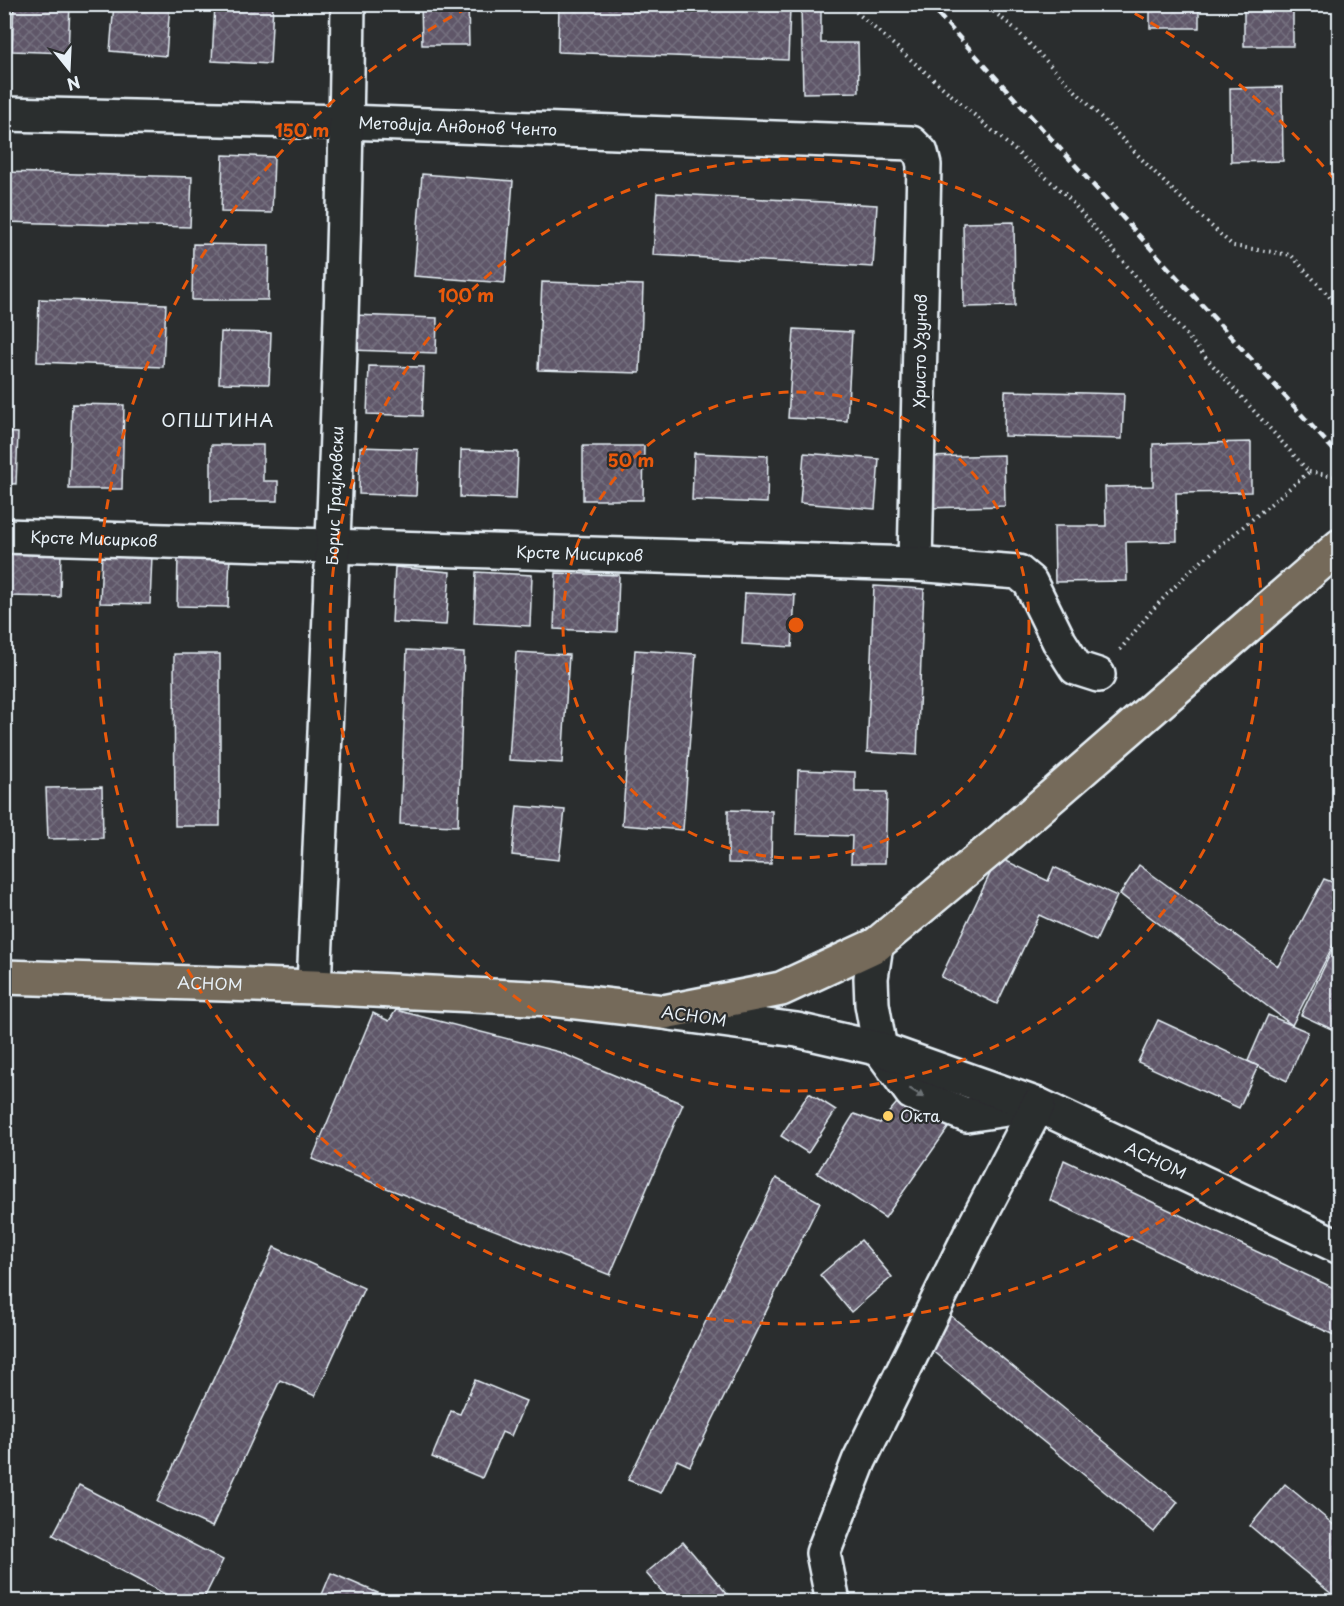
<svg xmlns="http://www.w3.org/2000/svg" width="1344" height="1606" viewBox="0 0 1344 1606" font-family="'Playpen Sans',sans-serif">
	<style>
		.building { fill: url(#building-cross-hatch); stroke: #e8f1f8; stroke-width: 1.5 }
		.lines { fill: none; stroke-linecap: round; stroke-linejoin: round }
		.minor-casing { stroke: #e8f1f8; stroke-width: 38 }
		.major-casing { stroke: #e8f1f8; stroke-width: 38 }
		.path { stroke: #e8f1f8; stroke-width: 4; stroke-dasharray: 1.5 4.5; stroke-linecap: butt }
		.minor { stroke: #2a2d2e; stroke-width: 33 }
		.major { stroke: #746a5a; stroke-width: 33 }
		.rail { stroke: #e8f1f8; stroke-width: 4.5; stroke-dasharray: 9 4.5; stroke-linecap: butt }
		.oneway { fill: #6c7275 }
		.ring { fill: none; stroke: #e8590c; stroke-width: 3; stroke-dasharray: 10 8 }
		.poi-dot { fill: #ffd166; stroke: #2a2d2e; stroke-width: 2 }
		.labels { text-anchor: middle; stroke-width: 4.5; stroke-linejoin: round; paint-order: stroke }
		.street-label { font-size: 16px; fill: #e8f1f8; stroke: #2a2d2e }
		.poi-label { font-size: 16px; fill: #e8f1f8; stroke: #2a2d2e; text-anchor: start }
		.neighbourhood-label { font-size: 18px; letter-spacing: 1.5px; fill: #e8f1f8; stroke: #2a2d2e }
		.centre { fill: #e8590c; stroke: #2a2d2e; stroke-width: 3 }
		.ring-label { font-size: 18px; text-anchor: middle; font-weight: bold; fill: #e8590c; stroke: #2a2d2e; stroke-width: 4.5; stroke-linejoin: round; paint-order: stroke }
	</style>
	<defs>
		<pattern id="building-cross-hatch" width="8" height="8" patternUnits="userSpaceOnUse" patternTransform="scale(1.5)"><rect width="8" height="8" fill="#5e5768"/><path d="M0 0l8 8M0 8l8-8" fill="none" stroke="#75707e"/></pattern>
	</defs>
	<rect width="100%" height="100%" fill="#2a2d2e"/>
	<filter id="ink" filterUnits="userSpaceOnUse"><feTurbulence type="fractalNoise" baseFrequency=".0167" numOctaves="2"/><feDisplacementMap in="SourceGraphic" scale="12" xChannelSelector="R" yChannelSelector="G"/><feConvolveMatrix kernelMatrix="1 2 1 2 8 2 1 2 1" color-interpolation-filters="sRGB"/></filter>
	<g filter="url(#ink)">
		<g class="building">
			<polygon points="14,4 70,4 68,53 12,51"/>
			<polygon points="114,4 170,4 166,56 110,51"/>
			<polygon points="215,4 273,4 270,64 212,61"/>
			<polygon points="421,4 468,4 469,45 422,45"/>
			<polygon points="559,4 674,4 790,8 788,60 558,52"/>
			<rect x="1150" y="4" width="49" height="24"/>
			<rect x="1244" y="4" width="49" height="42"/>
			<polygon points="801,7 821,7 821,43 858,43 859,92 803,93"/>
			<polygon points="1282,87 1283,161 1231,162 1230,88"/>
			<polygon points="223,155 274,157 272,213 221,212"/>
			<polygon points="4,172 192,177 190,227 4,222"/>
			<polygon points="422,174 513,181 505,283 414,276"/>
			<polygon points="657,193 877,205 873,267 653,255"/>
			<polygon points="1014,222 1015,306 964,307 963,223"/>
			<polygon points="193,244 269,245 268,300 192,300"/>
			<polygon points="542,282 643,285 640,373 538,370"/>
			<polygon points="39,299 166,304 163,367 37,362"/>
			<polygon points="353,315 437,318 436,353 351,350"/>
			<polygon points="794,329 852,332 847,421 788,418"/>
			<polygon points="221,332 271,333 269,384 219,383"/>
			<polygon points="369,366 424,367 422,416 367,414"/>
			<polygon points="1005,391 1124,394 1122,439 1004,436"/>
			<polygon points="72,404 124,405 122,489 69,489"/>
			<polygon points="4,432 18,433 16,484 4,483"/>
			<polygon points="1251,442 1251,492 1176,493 1177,541 1126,542 1127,581 1055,582 1054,526 1106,526 1105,487 1153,486 1153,444"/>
			<polygon points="211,445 263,445 263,481 278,481 278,501 211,501"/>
			<polygon points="583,446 644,446 643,500 583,500"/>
			<polygon points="360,447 418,449 416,496 359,494"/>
			<polygon points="461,450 518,452 516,499 460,497"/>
			<polygon points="694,453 768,456 767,503 692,500"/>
			<polygon points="804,453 879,459 875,509 800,503"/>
			<polygon points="1004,455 1005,506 927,508 926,457"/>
			<polygon points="9,551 61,552 60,597 8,596"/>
			<polygon points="102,553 152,555 150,604 100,603"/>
			<polygon points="178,554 230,555 228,607 177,606"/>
			<polygon points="395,567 450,572 446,625 392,622"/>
			<polygon points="476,572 532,575 530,626 474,623"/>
			<polygon points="556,573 619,575 617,632 554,629"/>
			<polygon points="874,586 924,589 917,755 867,752"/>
			<polygon points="745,593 795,595 792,647 742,644"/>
			<polygon points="407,650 464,653 458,826 400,824"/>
			<polygon points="635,650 696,654 683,830 622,825"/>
			<polygon points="516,652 569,655 562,763 509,760"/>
			<polygon points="174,654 220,654 220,826 175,826"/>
			<polygon points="798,770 855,772 855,792 887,792 885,863 851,863 852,836 796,834"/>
			<polygon points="102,787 103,838 48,839 46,788"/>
			<polygon points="517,806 565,810 559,860 512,855"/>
			<polygon points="728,810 772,811 771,864 728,863"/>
			<polygon points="998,857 1048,881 1054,867 1117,896 1096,941 1039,915 997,1004 941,977"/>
			<polygon points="1139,865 1278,966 1324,879 1340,885 1340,932 1292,1025 1120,894"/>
			<polygon points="1340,934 1340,1033 1301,1015"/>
			<polygon points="396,1010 559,1052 683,1104 610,1275 312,1159 373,1013 389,1021"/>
			<polygon points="1268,1015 1308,1032 1287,1081 1248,1061"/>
			<polygon points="1158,1020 1258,1066 1239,1108 1138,1062"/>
			<polygon points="809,1093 836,1110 808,1153 781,1136"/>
			<polygon points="901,1098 958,1114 885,1218 817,1173 854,1114 880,1123"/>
			<polygon points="1064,1160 1340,1291 1340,1338 1050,1200"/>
			<polygon points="776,1178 820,1202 690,1466 677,1460 661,1493 628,1480"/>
			<polygon points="861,1240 892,1277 851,1312 820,1275"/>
			<polygon points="274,1247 364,1288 315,1396 280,1380 212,1527 157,1502"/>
			<polygon points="950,1315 1178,1502 1154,1532 925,1345"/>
			<polygon points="475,1380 526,1401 511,1436 502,1432 482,1478 432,1457 451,1411 460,1414"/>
			<polygon points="1285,1484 1340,1530 1340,1601 1250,1526"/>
			<polygon points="79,1485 223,1560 202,1602 180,1602 53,1535"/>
			<polygon points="683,1542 734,1602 702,1602 696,1594 687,1602 671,1602 646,1573"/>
			<polygon points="331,1573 399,1602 319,1602"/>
		</g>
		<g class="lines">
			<defs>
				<g id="minor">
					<path id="s1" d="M4,114L346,122L911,143L921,153L924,165L915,564"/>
					<path id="s2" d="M4,536L915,564L1018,572L1030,582L1059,641L1076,668L1098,675"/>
					<polyline points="876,945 871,978 872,1004 880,1049 912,1093 966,1115 1034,1105"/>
					<path id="s3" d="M314,987C328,660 344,332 348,4"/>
					<path id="s4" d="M669,1013L797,1030L880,1049L1038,1105L1340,1247"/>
					<polyline points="833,1602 823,1553 859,1461 970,1235 1038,1105"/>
				</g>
				<g id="major">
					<path id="s5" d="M4,977L314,987L551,999L664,1012L781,989L876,945L997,844L1340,546"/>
				</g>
			</defs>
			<use href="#minor" class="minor-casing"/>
			<use href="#major" class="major-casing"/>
			<g class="path">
				<polyline points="847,4 1065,194 1200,351 1309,472 1191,570 1153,609 1119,651"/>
				<polyline points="984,4 1014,28 1166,184 1233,246 1291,255 1340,308"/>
				<polyline points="1309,472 1340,477"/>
			</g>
			<use href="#minor" class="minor"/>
			<use href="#major" class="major"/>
			<polyline class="rail" points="929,4 1340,457"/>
		</g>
		<defs><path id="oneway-solid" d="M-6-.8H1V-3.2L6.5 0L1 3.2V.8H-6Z" transform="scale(1.5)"/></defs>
		<use class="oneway" href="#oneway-solid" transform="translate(917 1093) rotate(32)"/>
	</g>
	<g class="ring">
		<circle cx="796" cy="625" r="233"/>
		<circle cx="796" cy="625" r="466"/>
		<path d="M1339 1065A699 699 0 1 1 473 5M1119 5A699 699 0 0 1 1339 185"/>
	</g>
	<circle class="poi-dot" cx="888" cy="1116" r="6"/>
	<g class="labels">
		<g class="street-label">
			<text dy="6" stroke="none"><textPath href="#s1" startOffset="454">Методија Андонов Ченто</textPath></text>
			<text transform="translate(920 351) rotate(-89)" y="6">Христо Узунов</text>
			<text dy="6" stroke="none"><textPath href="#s3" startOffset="492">Борис Трајковски</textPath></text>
			<text dy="6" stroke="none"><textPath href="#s2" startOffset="90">Крсте Мисирков</textPath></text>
			<text dy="6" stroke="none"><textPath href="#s2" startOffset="576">Крсте Мисирков</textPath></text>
			<text dy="6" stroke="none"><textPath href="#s5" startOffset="206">АСНОМ</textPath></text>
			<text transform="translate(694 1016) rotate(8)" y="6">АСНОМ</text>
			<text dy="6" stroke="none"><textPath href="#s4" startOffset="512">АСНОМ</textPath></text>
		</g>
		<g class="poi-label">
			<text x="900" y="1122">Окта</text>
		</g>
		<g class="neighbourhood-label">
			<text x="218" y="427">ОПШТИНА</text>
		</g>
	</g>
	<circle cx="796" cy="625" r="9" class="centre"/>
	<g class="ring-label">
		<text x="302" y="137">150 m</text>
		<text x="466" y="302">100 m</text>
		<text x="631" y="467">50 m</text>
	</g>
	<rect width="1344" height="1606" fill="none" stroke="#2a2d2e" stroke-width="24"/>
	<rect x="12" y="12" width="1320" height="1582" fill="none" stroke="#e8f1f8" stroke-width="2" filter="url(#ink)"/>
	<g transform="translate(69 69) rotate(162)" stroke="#2a2d2e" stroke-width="4.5" paint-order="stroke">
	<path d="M0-4.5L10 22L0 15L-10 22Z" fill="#e8f1f8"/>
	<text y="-9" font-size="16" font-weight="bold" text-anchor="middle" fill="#e8f1f8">N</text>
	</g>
</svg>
